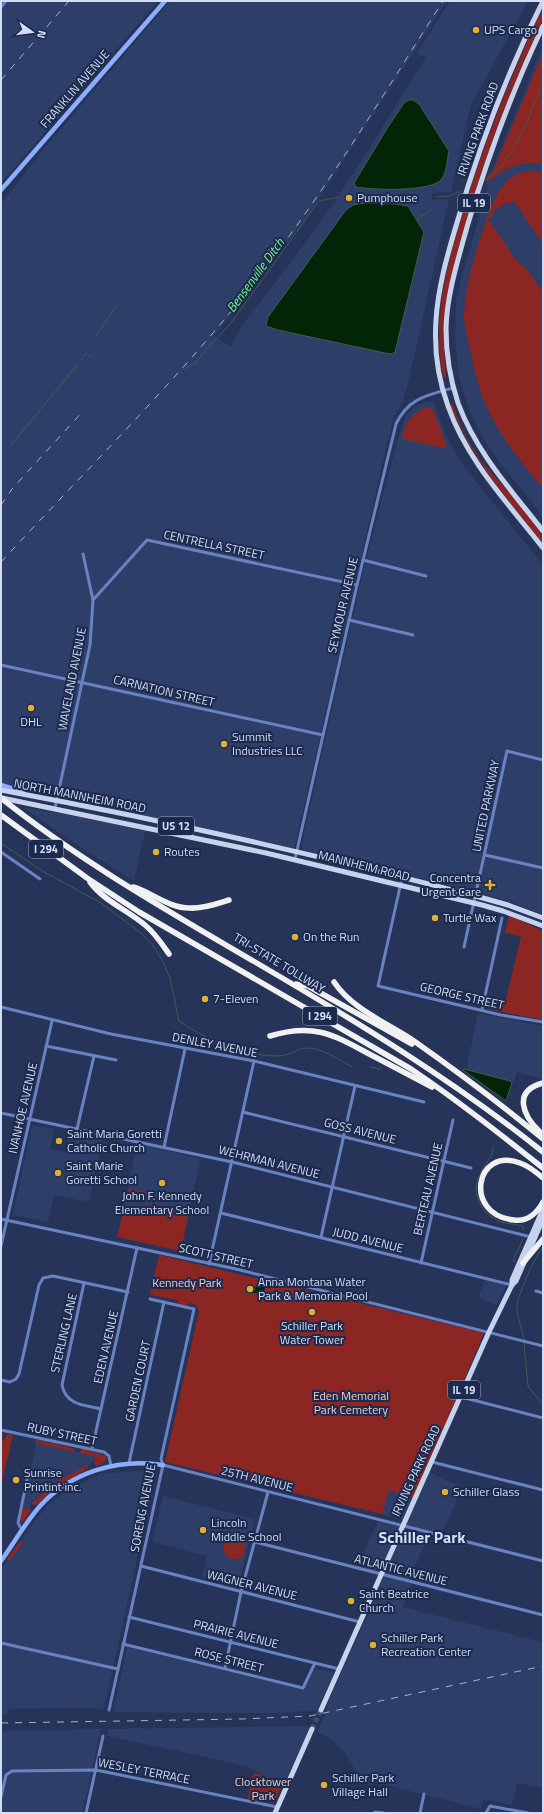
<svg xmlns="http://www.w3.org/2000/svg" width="544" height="1814" viewBox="0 0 544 1814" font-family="'Titillium Web',sans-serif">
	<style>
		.built { fill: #2d3e69 }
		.green { fill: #8c2623 }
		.water { fill: #022508; stroke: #415c4f }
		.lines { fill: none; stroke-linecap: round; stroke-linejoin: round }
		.stream { stroke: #415c4f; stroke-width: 1 }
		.primary-tunnel { stroke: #404e71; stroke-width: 5; stroke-dasharray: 5 2.5; stroke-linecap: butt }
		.street { stroke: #6882c2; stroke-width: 3 }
		.secondary { stroke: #8dadff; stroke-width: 4.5 }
		.primary { stroke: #c7d2ec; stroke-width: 5 }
		.highway { stroke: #f1f1f1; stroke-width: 5.5 }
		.rail { stroke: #a6b2cd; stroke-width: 1; stroke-dasharray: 7 7; stroke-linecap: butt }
		.poi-dot { fill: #dfb034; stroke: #1c2a4e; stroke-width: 1.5 }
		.labels { text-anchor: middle; stroke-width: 4; stroke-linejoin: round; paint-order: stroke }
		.shield { fill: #1c2a4e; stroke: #9ca8c4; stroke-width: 1 }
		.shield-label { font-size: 11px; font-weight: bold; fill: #d3def6 }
		.poi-label { font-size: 12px; fill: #d3def6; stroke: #1c2a4e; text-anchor: start }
		.street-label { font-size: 12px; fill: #d3def6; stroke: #1c2a4e }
		.park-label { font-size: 12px; fill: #edcbc6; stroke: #1c2a4e }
		.water-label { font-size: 13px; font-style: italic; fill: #73fb88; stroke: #1c2a4e }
		.district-label { font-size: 16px; font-weight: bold; fill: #d3def6; stroke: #1c2a4e }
	</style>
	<rect width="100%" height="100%" fill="#263459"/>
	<g class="built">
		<polygon points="1,1 158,1 1,183"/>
		<polygon points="170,1 447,1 306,218 214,336 231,347 242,325 292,261 335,201 363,158 426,57 416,54 450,1 528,1 471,105 451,192 432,193 432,200 449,199 408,384 402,403 393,418 294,849 1,785 1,204 43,150"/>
		<polygon points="543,46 543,517 492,452 475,423 468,406 459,378 455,336 456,301 462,276 488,186 486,182 489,172 493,168"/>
		<polygon points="433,401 446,435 460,461 543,565 543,915 514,903 480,893 303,850 302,845 313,794 362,575 398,439 404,420 408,412 419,404"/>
		<polygon points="24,808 66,814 145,831 134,881 79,846"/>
		<polygon points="478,1013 543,1026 543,1079 517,1072 514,1082 466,1070"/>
		<polygon points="32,1125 54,1129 50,1149 66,1152 70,1133 102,1140 89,1202 54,1195 48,1222 13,1215"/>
		<polygon points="137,1144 198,1158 200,1162 189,1212 150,1204 147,1216 123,1211"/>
		<polygon points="486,1279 507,1284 496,1305 478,1297"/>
		<polygon points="37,1440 73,1448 76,1452 79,1452 82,1449 100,1453 106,1456 107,1459 105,1462 97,1465 94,1462 89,1464 87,1469 60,1484 36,1505 31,1504 29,1508 30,1512 22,1523 20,1520"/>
		<polygon points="426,1470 462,1488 441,1536 429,1533 408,1583 411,1585 403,1607 543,1642 543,1788 517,1783 512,1805 484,1799 481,1809 355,1777 355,1770 344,1751 329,1738 317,1732 327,1710 325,1709 379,1590 412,1503 402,1520 382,1514 389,1490"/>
		<polygon points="134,1471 156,1472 104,1710 96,1708 8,1709 7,1715 1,1715 1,1570 36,1519 48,1506 65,1491 101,1474"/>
		<polygon points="163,1496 255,1519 238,1586 202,1577 207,1556 152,1542"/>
		<polygon points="378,1521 400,1526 381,1573 357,1567"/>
		<polygon points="127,1647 304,1690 315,1669 334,1672 317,1710 279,1713 217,1713 113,1712"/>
		<polygon points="307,1726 310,1728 284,1784 258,1773 247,1766 108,1736 108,1729"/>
		<polygon points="101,1729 82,1813 1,1813 1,1731"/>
	</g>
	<g class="green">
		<path d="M543,8V20C516,77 493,135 474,195C455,255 439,314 446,377H443C431,316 449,257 467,199C488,134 513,70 543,8Z"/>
		<path d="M543,53V163C512,163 511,166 486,183L487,177L494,169Z"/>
		<path d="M528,171L543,172V244L514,201L509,204L507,202L492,212L494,215L488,219L516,260L528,271L543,292V489C521,461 498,435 484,401C478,386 475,370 471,354C469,342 464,328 464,316C465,284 476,251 486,221C494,199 502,175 528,171Z"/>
		<path d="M452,403L464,433L481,461L511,495L543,535V544C508,499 470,458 450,404Z"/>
		<path d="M426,407H429L433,409L447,446L444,448L407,440L402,437C404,422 413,414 426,407Z"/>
		<polygon points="509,915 543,931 543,1020 488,1009 490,1001 505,1004 521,936 505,933"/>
		<polygon points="129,1188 146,1192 144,1200 127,1197"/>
		<polygon points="150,1204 189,1212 181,1251 117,1237 123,1211 147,1216"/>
		<polygon points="159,1255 484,1333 414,1498 389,1490 382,1514 165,1462 199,1311 196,1305 190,1303 185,1306 178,1304 178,1300 150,1295"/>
		<polygon points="1,1432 3,1434 2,1440 4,1441 7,1434 13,1435 2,1482"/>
		<polygon points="36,1440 73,1448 75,1452 35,1443"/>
		<polygon points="82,1449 106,1456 107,1459 103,1463 96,1466 94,1462 96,1461 94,1456 79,1453"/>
		<polygon points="89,1464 87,1469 60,1484 36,1505 31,1504 59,1480"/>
		<polygon points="22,1507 26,1510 28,1508 31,1510 22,1523 20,1520"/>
		<path d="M228,1536L244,1540L246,1542L242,1558C224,1563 219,1549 228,1536Z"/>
		<polygon points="20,1541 23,1542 10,1561 7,1559"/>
		<polygon points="255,1773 283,1783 274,1803 248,1799 252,1776"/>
	</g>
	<g class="water">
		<path d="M409,100H413L419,104L449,151C447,160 447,173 441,180C430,192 371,190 356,187L354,183L388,127L404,103Z"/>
		<polygon points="364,203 396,204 408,206 424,232 395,352 392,354 385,353 278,330 266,326 268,317 346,210 353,205"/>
		<polygon points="464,1069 510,1081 512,1083 506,1101 463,1070"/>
		<polygon points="250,1284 254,1291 255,1290 254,1287 266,1284 265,1291 253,1294 244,1293"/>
	</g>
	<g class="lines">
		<g class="stream">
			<path d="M486,180C515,160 530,113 543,83"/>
			<polyline points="435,197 449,196 461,191"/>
			<polyline points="416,220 432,209"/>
			<polyline points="96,336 116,306"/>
			<polyline points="81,360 86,353 90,357"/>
			<polyline points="185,369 195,363 211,344 231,323 319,201 339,197"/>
			<polyline points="11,445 78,364"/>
			<path d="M2,844L44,872L101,903L141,933L154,947L162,960L170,978L179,1021C209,1041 241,1055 277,1056C287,1057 296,1049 306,1048C321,1047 339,1060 352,1067"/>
			<polyline points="370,1067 381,1069"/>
			<path d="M493,1146C498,1157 467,1175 479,1202C483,1211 492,1218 501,1222C508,1224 516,1224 523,1226L524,1230"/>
			<polyline points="515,1262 513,1261 523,1239"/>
			<path d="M524,1339C522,1329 517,1317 517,1306C517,1297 536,1253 543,1248"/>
			<polyline points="524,1343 528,1386 543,1405"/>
		</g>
		<polyline class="primary-tunnel" points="312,1729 321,1710"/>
		<g class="street">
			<polyline points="1,7 6,1"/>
			<polyline points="363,560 426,576"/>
			<polyline points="93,600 147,540 357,585"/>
			<polyline points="349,620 413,635"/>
			<polyline points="1,665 323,735"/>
			<polyline points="55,808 90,645 93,600 83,554"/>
			<polyline points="1,852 40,879"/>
			<polyline points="485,855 543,868"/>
			<path d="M295,859L357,585L396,424C408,398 428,395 453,388"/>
			<polyline points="402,878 378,986 501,1015 543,1022"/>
			<polyline points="464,947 507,751 543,760"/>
			<polyline points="1,1007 111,1034 254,1061 424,1102"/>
			<polyline points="482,1010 502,918"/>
			<polyline points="46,1046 116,1060"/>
			<polyline points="243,1112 471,1168"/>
			<polyline points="1,1113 232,1162 531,1237"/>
			<polyline points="77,1129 94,1056"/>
			<polyline points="164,1147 185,1049"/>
			<polyline points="221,1213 512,1285"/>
			<polyline points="1,1219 236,1269 543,1346"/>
			<polyline points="321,1237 355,1086"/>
			<polyline points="1,1246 52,1021"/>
			<polyline points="421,1263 453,1120"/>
			<polyline points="209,1264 254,1061"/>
			<path d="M84,1283L62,1385C66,1405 84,1405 101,1409"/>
			<polyline points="536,1291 543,1293"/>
			<polyline points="1,1380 10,1382 16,1379 19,1374 39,1285 43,1278 53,1276 128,1292"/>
			<polyline points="461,1397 543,1418"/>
			<polyline points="1,1430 104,1452 109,1456 111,1466"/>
			<polyline points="92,1449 137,1248"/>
			<polyline points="432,1462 543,1490"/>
			<polyline points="129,1463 164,1302"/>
			<polyline points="163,1465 543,1561"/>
			<polyline points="22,1530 18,1523 29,1470"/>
			<polyline points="255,1542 543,1615"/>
			<polyline points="141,1566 360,1622"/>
			<polyline points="129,1617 339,1669"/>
			<polyline points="1,1643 118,1669"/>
			<polyline points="123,1644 303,1688 315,1663"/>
			<polyline points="225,1668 241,1592 268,1492"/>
			<polyline points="109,1710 163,1465 161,1459 194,1309 150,1299"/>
			<polyline points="1,1797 6,1775 12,1771 96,1770 277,1807"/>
			<polyline points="86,1813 103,1736"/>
			<polyline points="374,1813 375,1812 384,1813"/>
			<polyline points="420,1813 424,1794"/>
			<polyline points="486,1813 490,1806 528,1813"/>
		</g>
		<g class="secondary">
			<polyline points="1,190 165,1"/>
			<polyline points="1,785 23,792"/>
			<path d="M1,1561C14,1543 25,1523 40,1506C71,1472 118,1458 163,1465"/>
		</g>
		<g class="primary">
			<path d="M543,1C507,73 478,149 456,226C447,256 438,288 436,320C434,349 438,379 448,406C467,461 508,503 543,548"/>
			<path d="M543,26C512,91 487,159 467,227C458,260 447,294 446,328C446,353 450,379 458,403C476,452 511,490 543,531"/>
			<path d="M1,790C163,820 324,856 483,898L508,905L543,918"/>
			<polyline points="2,798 266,853 482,905 503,911 543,926"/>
			<polyline points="512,1285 512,1280 543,1209"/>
			<polyline points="321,1710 489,1332 512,1285 516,1281 543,1219"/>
			<polyline points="275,1813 312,1729"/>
		</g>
		<g class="highway">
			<path d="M1,798C80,861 168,911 255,962C354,1020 453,1080 543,1152"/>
			<path d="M1,815L87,878L139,912L411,1069C457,1100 500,1134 543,1168"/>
			<path d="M90,882C104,901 127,910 145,925C155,933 162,944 169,954"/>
			<path d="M133,887C151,892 169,908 189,908C202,909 216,904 229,900"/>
			<path d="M334,982C352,1009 387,1023 414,1041C458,1072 502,1105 543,1139"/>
			<polyline points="296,984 308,986 412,1044"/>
			<path d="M270,1036C316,1022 335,1036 375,1057C394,1067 413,1077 432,1087"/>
			<path d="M540,1132C523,1116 512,1091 543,1083"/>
			<path d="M543,1178C536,1172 529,1166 520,1163C475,1146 463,1215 514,1220C527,1222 537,1213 543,1202"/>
			<polyline points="523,1263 543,1239"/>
		</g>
		<g class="rail">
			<polyline points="1,80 69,1"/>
			<polyline points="1,505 12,489 84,410"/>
			<path d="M1,562C85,471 173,385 250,288C322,197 381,98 443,1"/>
			<polyline points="1,1723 242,1719 310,1716 543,1666"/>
		</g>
	</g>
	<g class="poi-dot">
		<circle cx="476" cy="30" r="4"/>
		<circle cx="349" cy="198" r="4"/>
		<circle cx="31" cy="708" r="4"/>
		<circle cx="224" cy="744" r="4"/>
		<circle cx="156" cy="852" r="4"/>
		<path d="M488 879h4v4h4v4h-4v4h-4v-4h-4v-4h4z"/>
		<circle cx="435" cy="918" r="4"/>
		<circle cx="295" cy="937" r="4"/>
		<circle cx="205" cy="999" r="4"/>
		<circle cx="59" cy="1141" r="4"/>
		<circle cx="58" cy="1173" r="4"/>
		<circle cx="162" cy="1183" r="4"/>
		<circle cx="250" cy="1289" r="4"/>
		<circle cx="312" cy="1312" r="4"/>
		<circle cx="16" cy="1480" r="4"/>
		<circle cx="445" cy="1492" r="4"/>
		<circle cx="203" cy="1530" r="4"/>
		<circle cx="351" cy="1601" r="4"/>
		<circle cx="373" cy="1645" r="4"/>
		<circle cx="324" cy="1785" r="4"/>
	</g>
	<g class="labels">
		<g class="shield">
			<rect x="458" y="194" width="32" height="18" rx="3"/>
			<rect x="158" y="817" width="36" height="18" rx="3"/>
			<rect x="29" y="840" width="34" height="18" rx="3"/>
			<rect x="303" y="1007" width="34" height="18" rx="3"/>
			<rect x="448" y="1381" width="32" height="18" rx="3"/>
		</g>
		<g class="shield-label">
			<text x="474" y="207">IL 19</text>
			<text x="176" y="830">US 12</text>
			<text x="46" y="853">I 294</text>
			<text x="320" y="1020">I 294</text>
			<text x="464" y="1394">IL 19</text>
		</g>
		<g class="poi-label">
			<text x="484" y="34">UPS Cargo</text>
			<text x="357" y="202">Pumphouse</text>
			<text x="31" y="726" text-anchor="middle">DHL</text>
			<text x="232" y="741">Summit<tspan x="232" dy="14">Industries LLC</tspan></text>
			<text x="164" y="856">Routes</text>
			<text x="481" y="882" text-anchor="end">Concentra<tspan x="481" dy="14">Urgent Care</tspan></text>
			<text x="443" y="922">Turtle Wax</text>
			<text x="303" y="941">On the Run</text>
			<text x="213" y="1003">7-Eleven</text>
			<text x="67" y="1138">Saint Maria Goretti<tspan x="67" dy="14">Catholic Church</tspan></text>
			<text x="66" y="1170">Saint Marie<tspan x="66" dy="14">Goretti School</tspan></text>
			<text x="162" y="1200" text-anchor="middle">John F. Kennedy<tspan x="162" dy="14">Elementary School</tspan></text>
			<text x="258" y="1286">Anna Montana Water<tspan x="258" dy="14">Park &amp; Memorial Pool</tspan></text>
			<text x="312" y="1330" text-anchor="middle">Schiller Park<tspan x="312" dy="14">Water Tower</tspan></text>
			<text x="24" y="1477">Sunrise<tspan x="24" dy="14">Printint inc.</tspan></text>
			<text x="453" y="1496">Schiller Glass</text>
			<text x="211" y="1527">Lincoln<tspan x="211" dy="14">Middle School</tspan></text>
			<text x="359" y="1598">Saint Beatrice<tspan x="359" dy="14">Church</tspan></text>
			<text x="381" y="1642">Schiller Park<tspan x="381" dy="14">Recreation Center</tspan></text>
			<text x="332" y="1782">Schiller Park<tspan x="332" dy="14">Village Hall</tspan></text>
		</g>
		<g class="street-label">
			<text transform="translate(75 89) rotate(-49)" y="4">FRANKLIN AVENUE</text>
			<text transform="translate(478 129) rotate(-70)" y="4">IRVING PARK ROAD</text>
			<text transform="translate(214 545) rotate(12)" y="4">CENTRELLA STREET</text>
			<text transform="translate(343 605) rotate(-77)" y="4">SEYMOUR AVENUE</text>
			<text transform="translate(72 679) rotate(-79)" y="4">WAVELAND AVENUE</text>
			<text transform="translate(164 691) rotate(13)" y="4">CARNATION STREET</text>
			<text transform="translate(80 796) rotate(11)" y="4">NORTH MANNHEIM ROAD</text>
			<text transform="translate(486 806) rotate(-78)" y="4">UNITED PARKWAY</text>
			<text transform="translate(364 866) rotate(14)" y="4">MANNHEIM ROAD</text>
			<text transform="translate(279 963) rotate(31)" y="4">TRI-STATE TOLLWAY</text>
			<text transform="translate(462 996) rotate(13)" y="4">GEORGE STREET</text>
			<text transform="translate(215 1045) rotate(11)" y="4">DENLEY AVENUE</text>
			<text transform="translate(23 1108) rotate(-77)" y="4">IVANHOE AVENUE</text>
			<text transform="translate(360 1131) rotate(14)" y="4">GOSS AVENUE</text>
			<text transform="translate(269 1162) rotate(14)" y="4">WEHRMAN AVENUE</text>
			<text transform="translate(428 1189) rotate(-77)" y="4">BERTEAU AVENUE</text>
			<text transform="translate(368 1240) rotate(14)" y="4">JUDD AVENUE</text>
			<text transform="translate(216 1256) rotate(13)" y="4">SCOTT STREET</text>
			<text transform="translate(64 1333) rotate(-77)" y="4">STERLING LANE</text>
			<text transform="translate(106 1347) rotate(-77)" y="4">EDEN AVENUE</text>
			<text transform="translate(138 1381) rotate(-78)" y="4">GARDEN COURT</text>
			<text transform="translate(62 1434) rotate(12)" y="4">RUBY STREET</text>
			<text transform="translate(416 1471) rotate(-65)" y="4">IRVING PARK ROAD</text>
			<text transform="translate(257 1479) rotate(14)" y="4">25TH AVENUE</text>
			<text transform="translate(143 1508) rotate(-79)" y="4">SORENG AVENUE</text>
			<text transform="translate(401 1570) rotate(14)" y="4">ATLANTIC AVENUE</text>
			<text transform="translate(252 1585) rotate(14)" y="4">WAGNER AVENUE</text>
			<text transform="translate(236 1634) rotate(14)" y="4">PRAIRIE AVENUE</text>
			<text transform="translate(229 1660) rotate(14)" y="4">ROSE STREET</text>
			<text transform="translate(144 1771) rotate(11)" y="4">WESLEY TERRACE</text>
		</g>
		<g class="park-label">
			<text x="187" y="1287">Kennedy Park</text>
			<text x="351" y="1400">Eden Memorial<tspan x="351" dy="14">Park Cemetery</tspan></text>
			<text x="263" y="1786">Clocktower<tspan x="263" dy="14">Park</tspan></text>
		</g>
		<g class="water-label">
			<text transform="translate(255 275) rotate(-54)" y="5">Bensenville Ditch</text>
		</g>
		<g class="district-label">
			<text x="422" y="1543">Schiller Park</text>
		</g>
	</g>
	<rect width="544" height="1814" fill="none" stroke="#d3def6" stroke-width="4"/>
	<g transform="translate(32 32) rotate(104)" stroke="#1c2a4e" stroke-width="3" paint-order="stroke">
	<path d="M0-3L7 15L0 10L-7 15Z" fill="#d3def6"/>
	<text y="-6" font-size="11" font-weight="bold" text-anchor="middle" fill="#d3def6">N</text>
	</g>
</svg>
